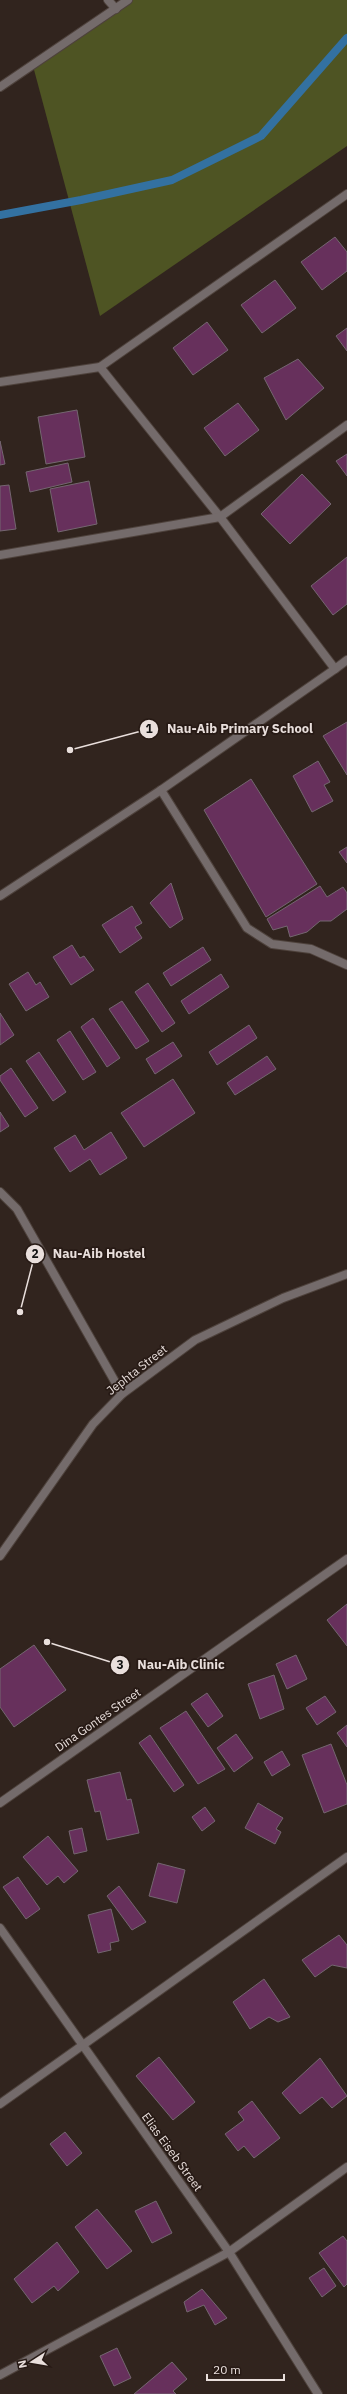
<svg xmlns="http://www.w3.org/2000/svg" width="347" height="2394" viewBox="0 0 347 2394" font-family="'IBM Plex Sans',sans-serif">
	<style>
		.green { fill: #4e5423 }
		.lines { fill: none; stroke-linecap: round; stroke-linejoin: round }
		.stream { stroke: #3371a1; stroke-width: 8 }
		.building { fill: #67305c; stroke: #746670 }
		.lane-casing { stroke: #4e423c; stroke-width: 10 }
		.street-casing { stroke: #4e423c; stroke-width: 10 }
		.lane { stroke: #746b6b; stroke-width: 8 }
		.street { stroke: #746b6b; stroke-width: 8 }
		.labels { text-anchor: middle; stroke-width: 3.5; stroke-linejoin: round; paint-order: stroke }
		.street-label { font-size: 12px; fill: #e9dfdc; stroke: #271a15 }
		.leader { fill: none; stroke: #e9dfdc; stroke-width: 1.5 }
		.callout-dot { fill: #e9dfdc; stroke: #271a15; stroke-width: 1.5 }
		.mark-label { font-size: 12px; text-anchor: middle; font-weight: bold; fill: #111 }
		.callout-label { font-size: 13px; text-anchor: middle; font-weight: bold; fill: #e9dfdc; stroke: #271a15; stroke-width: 3.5; stroke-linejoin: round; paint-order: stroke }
	</style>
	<rect width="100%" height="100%" fill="#31241e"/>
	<polygon class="green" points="128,0 347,0 347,146 100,316 33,66"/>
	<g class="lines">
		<polyline class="stream" points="0,215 81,200 172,180 261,136 347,38"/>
	</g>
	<g class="building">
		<polygon points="335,237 347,252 347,271 322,290 301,262"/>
		<polygon points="275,280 296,308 262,333 241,305"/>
		<polygon points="207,322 228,350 193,375 173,348"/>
		<polygon points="347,328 347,351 336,336"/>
		<polygon points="298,359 324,388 286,420 264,378"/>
		<polygon points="238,403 259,430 225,456 204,428"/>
		<polygon points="77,410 85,457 46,464 38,417"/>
		<polygon points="0,441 5,464 0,465"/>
		<polygon points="347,454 347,476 336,461"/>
		<polygon points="68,463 72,482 30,492 26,472"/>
		<polygon points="302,474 331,504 290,544 261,514"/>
		<polygon points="89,481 97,524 58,532 50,489"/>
		<polygon points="9,485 16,529 0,531 0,486"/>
		<polygon points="347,557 347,604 333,615 311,586"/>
		<polygon points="347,722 347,775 323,736"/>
		<polygon points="318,761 330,782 324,785 333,801 312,812 293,776"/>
		<polygon points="251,779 317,884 266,917 204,810"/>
		<polygon points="347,847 347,863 339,852"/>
		<polygon points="171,883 183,919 170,928 150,903"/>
		<polygon points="320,886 327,897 343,887 347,893 347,909 331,921 320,921 307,932 290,937 287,926 273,930 267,919"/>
		<polygon points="132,906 142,923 135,927 142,938 120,953 102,925"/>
		<polygon points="72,945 80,958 84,956 94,970 71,985 53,957"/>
		<polygon points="203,947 211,960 171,986 163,973"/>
		<polygon points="28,972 36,985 40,982 49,997 26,1011 9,984"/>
		<polygon points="221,974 229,987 189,1014 181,1001"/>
		<polygon points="148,983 175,1023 162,1032 135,992"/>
		<polygon points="122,1001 149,1041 136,1049 109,1009"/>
		<polygon points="0,1013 14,1035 0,1045"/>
		<polygon points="93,1018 120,1058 107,1067 81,1027"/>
		<polygon points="249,1025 257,1038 217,1065 209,1052"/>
		<polygon points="70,1031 96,1072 83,1080 57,1040"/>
		<polygon points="173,1042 182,1056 155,1074 146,1059"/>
		<polygon points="39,1052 66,1092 53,1101 26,1061"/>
		<polygon points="267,1056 276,1069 235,1095 227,1083"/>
		<polygon points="11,1068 38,1108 25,1117 0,1080 0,1076"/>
		<polygon points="173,1079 195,1113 144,1147 121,1113"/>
		<polygon points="0,1112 9,1126 0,1132"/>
		<polygon points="111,1132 127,1158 100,1175 90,1159 70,1172 54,1148 75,1135 84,1150"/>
		<polygon points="347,1604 347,1646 327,1620"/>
		<polygon points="34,1645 66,1690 14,1727 0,1707 0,1669"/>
		<polygon points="296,1655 307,1679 287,1689 276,1664"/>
		<polygon points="274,1675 284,1709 260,1719 248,1684"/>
		<polygon points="207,1693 223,1716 208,1727 191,1704"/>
		<polygon points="325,1696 336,1712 317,1725 306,1708"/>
		<polygon points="186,1711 225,1769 198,1784 160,1728"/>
		<polygon points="347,1725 347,1747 337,1733"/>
		<polygon points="236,1734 253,1758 234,1772 217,1748"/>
		<polygon points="150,1735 184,1785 174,1792 139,1743"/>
		<polygon points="331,1744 347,1785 347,1804 324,1813 302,1755"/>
		<polygon points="282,1751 290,1765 272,1776 264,1762"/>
		<polygon points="120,1772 127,1800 131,1799 139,1833 107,1840 100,1811 95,1812 87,1780"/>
		<polygon points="258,1803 283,1818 276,1829 281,1832 275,1844 245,1828"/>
		<polygon points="205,1807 215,1821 202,1831 192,1817"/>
		<polygon points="82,1828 87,1851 74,1854 69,1831"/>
		<polygon points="48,1836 78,1871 64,1883 58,1876 47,1885 23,1857"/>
		<polygon points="158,1863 185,1870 177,1903 149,1896"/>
		<polygon points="18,1877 40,1909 26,1919 3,1887"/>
		<polygon points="119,1886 146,1922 132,1930 107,1896"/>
		<polygon points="111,1909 119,1941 110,1943 111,1950 98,1953 88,1915"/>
		<polygon points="339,1935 347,1945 347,1968 332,1965 315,1977 302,1960"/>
		<polygon points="264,1979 290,2017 278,2022 269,2017 250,2029 233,2002"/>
		<polygon points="159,2057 195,2102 173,2120 136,2076"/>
		<polygon points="320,2058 347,2096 332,2108 322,2097 300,2114 282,2093"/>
		<polygon points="252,2101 280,2138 254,2158 244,2146 238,2151 225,2134 244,2120 238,2112"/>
		<polygon points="65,2132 82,2153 67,2166 50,2144"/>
		<polygon points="156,2201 172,2233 152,2243 135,2211"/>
		<polygon points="97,2209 132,2251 107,2269 75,2227"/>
		<polygon points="343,2236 347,2241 347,2284 344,2287 319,2253"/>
		<polygon points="57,2242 79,2272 58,2291 54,2286 32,2303 14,2279"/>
		<polygon points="324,2268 336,2286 322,2297 309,2278"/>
		<polygon points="202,2289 227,2318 215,2325 204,2305 187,2312 184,2302"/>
		<polygon points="117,2348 131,2378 114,2386 100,2356"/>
		<polygon points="172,2362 187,2379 173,2391 176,2394 134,2394"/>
	</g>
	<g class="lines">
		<defs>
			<g id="lane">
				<polyline points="161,790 247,928 272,944 311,949 347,965"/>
				<polyline points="0,896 161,790 335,669"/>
				<polyline points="0,1192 17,1209 122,1394"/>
			</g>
			<g id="street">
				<polyline points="108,0 116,9"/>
				<polyline points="0,87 128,0"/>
				<polyline points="100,367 220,517 335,669 347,660"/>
				<polyline points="0,382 100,367 347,194"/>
				<polyline points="0,555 220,517 347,425"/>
				<polyline points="0,1556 93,1424 122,1394 195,1340 283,1298 347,1274"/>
				<polyline points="0,1803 347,1559"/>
				<polyline points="0,1928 229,2252 318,2394"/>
				<polyline points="0,2104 347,1857"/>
				<polyline points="0,2375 229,2252 347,2167"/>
			</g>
		</defs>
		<use href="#lane" class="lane-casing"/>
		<use href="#street" class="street-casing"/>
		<use href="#lane" class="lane"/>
		<use href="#street" class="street"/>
	</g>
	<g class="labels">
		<g class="street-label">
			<text transform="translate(137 1370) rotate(-38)" y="4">Jephta Street</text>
			<text transform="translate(98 1720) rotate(-35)" y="4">Dina Gontes Street</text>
			<text transform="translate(172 2152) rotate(54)" y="4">Elias Eiseb Street</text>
		</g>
	</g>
	<path class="leader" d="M70 750L149 729M20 1312L35 1254M47 1642L120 1665"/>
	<g class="callout-dot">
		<circle cx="70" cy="750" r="4"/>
		<circle cx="20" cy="1312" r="4"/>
		<circle cx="47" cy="1642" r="4"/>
		<circle cx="149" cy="729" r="10"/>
		<circle cx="35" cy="1254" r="10"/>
		<circle cx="120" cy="1665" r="10"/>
	</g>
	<g class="mark-label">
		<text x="149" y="733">1</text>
		<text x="35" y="1258">2</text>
		<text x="120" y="1669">3</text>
	</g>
	<g class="callout-label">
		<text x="240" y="733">Nau-Aib Primary School</text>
		<text x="99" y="1258">Nau-Aib Hostel</text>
		<text x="181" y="1669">Nau-Aib Clinic</text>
	</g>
	<g transform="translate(32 2362) rotate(258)" stroke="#271a15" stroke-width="3" paint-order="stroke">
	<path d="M0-3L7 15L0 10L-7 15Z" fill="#e9dfdc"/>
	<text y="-6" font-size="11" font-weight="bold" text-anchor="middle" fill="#e9dfdc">N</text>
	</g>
	<path d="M207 2374v6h77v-6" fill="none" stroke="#e9dfdc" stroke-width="2"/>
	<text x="213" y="2374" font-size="12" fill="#e9dfdc" stroke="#271a15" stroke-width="3" paint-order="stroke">20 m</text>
</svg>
